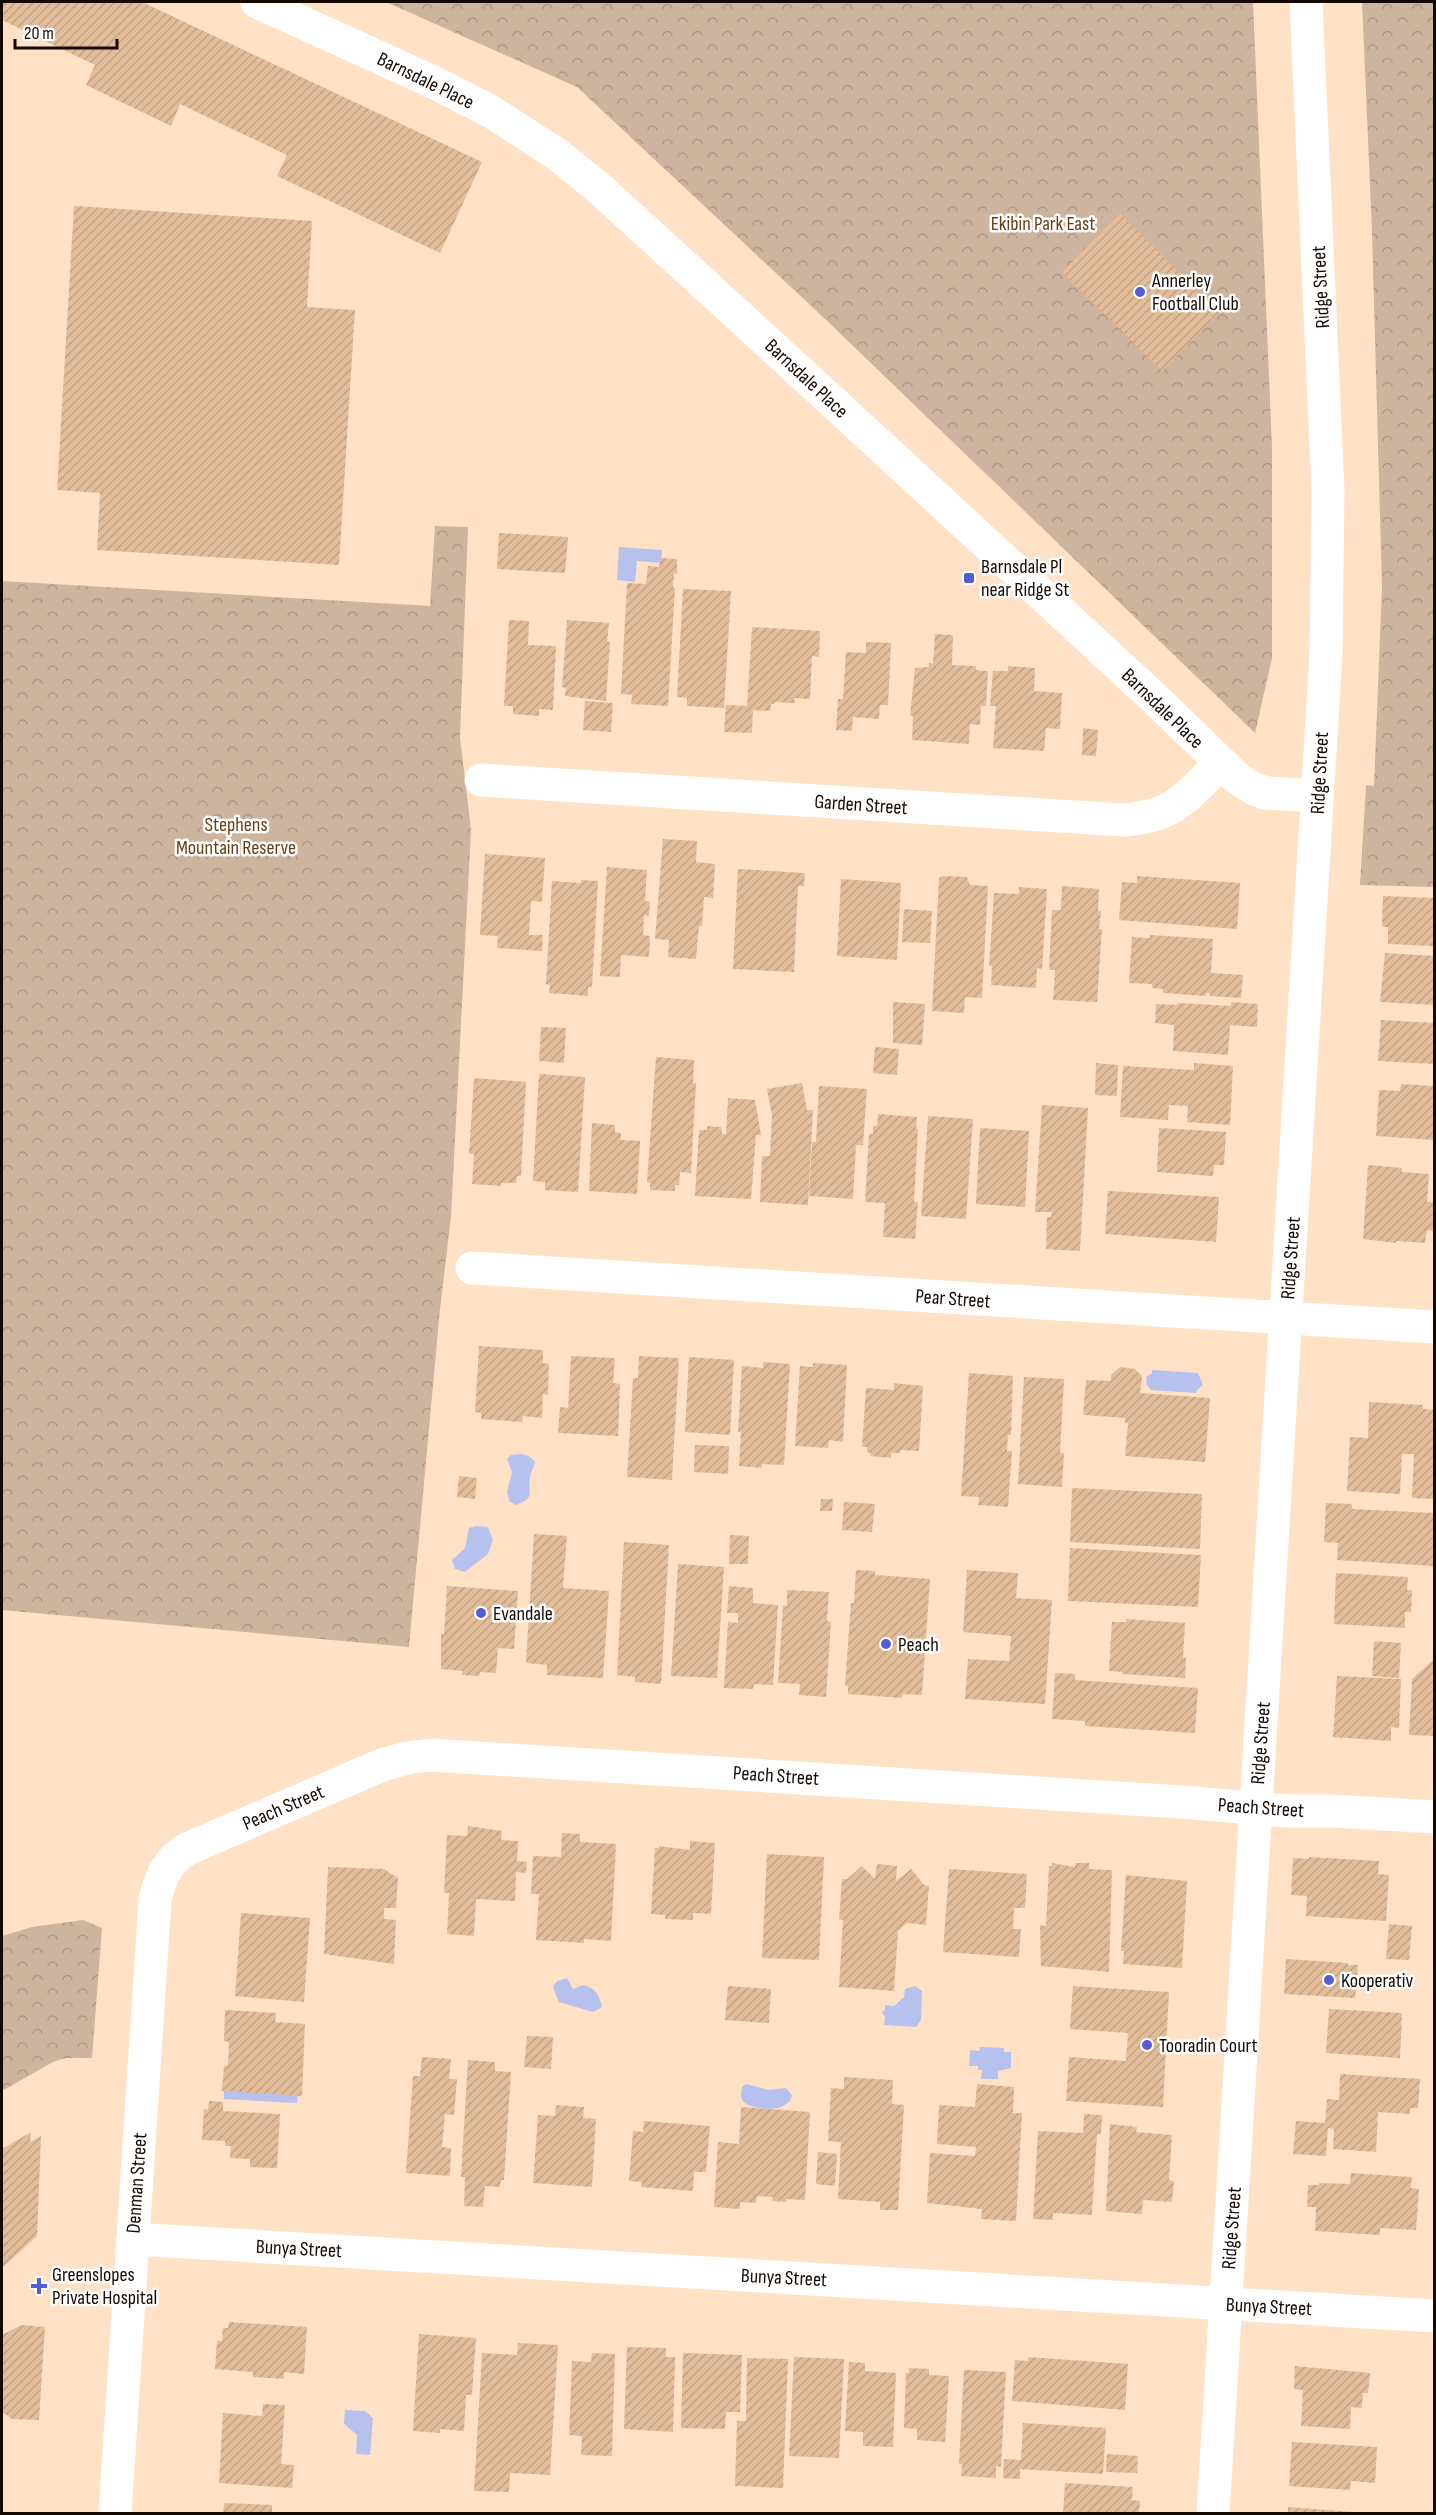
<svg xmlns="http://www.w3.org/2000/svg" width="1436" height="2515" viewBox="0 0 1436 2515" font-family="'Sofia Sans Condensed',sans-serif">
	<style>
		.park { fill: url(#park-crowns) }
		.water { fill: #b7c1ee }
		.building { fill: url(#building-hatch) }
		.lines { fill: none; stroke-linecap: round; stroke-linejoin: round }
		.minor { stroke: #fff; stroke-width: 33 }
		.poi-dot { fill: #555dd4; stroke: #fff; stroke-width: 2 }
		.labels { text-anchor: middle; stroke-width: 5; stroke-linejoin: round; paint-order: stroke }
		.street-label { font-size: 20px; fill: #140a03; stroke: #fff }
		.park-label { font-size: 20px; fill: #653f16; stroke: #fff }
		.poi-label { font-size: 20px; fill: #140a03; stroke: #fff; text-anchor: start }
	</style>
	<defs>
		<pattern id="park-crowns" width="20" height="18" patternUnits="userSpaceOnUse" patternTransform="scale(1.5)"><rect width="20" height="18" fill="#cdb49e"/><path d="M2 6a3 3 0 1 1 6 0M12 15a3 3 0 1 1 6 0" fill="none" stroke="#af9986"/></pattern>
		<pattern id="building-hatch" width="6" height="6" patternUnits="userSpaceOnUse" patternTransform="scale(1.5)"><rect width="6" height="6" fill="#e3bd99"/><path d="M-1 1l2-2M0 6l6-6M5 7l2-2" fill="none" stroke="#c2a182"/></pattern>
	</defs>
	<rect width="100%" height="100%" fill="#ffe1c6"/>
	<g class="park">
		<polygon points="386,2 1253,2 1272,447 1272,658 1255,733 824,318 577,87"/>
		<polygon points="1362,2 1434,2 1434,887 1360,885 1366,785 1374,786 1382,587 1372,232"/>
		<polygon points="435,526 468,527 460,737 471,830 451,1217 440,1309 409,1647 2,1610 2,581 430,606"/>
		<polygon points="83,1920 102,1928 92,2058 66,2058 53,2062 2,2091 2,1936 32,1927"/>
	</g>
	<g class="water">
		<polygon points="619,547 662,550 661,563 637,561 635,582 617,580"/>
		<polygon points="1152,1370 1198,1373 1203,1385 1197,1390 1196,1393 1151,1390 1147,1385 1146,1377 1152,1373"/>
		<path d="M521,1454L529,1456L535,1462C534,1467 531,1471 530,1477C527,1493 537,1497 516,1505L509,1501L507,1492L512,1472L507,1459L511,1455Z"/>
		<polygon points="476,1526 488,1527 493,1540 488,1554 465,1572 455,1569 452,1560 465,1548 469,1528"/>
		<path d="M567,1978L573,1989L583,1985C596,1988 599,1995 602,2007L593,2012L559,2002L553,1987L557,1981Z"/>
		<polygon points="915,1986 922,1991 921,2020 916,2027 884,2025 885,2017 882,2012 885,2010 885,2005 894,2006 904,1997 905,1989"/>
		<polygon points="980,2047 1004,2048 1004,2052 1011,2052 1011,2068 998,2071 998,2079 981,2079 982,2070 978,2070 978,2066 969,2066 970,2050 979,2051"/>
		<path d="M746,2084L769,2090L786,2088L792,2095C789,2115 750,2110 743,2101C740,2097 741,2092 742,2087Z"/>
		<polygon points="224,2091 298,2095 297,2103 224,2099"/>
		<polygon points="345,2410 365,2411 373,2418 370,2455 356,2454 357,2435 344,2424"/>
	</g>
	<g class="building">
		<polygon points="2,2 142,2 482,162 440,253 277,176 287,155 180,104 171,126 86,85 95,65 2,20"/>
		<polygon points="74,206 312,221 307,307 355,310 339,565 97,550 100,493 57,490"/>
		<polygon points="1120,213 1219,313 1162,371 1062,272"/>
		<polygon points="499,533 568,537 565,573 497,569"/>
		<polygon points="660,558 677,559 677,574 674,573 673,588 675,588 668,706 631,704 632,695 621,694 627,583 646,584 648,566 659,567"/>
		<polygon points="683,589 731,591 724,708 687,706 687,698 677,697"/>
		<polygon points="509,620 529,621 528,645 556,646 553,710 539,709 539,716 513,714 513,706 504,706"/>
		<polygon points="567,620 609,623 607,642 610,642 606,701 565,696 566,688 562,687"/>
		<polygon points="752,627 820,631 819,657 812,656 810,699 794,698 795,703 774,702 774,704 771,704 770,711 753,710 752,733 724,732 726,705 747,706"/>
		<polygon points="935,634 953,635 952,665 976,666 976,670 988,671 986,706 981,706 980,725 970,724 969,744 912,740 913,716 910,716 915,668 929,667 929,663 933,664"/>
		<polygon points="866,642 891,643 888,705 880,705 879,719 853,717 852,731 836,730 838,699 843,699 846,652 866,653"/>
		<polygon points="1008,666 1035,668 1034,691 1062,693 1060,729 1046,728 1044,751 993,748 996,706 990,706 993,671 1008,671"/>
		<polygon points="585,701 613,703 611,732 583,730"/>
		<polygon points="1083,728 1098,730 1096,756 1082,755"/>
		<polygon points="663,839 697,841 696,862 715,864 713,898 704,897 702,926 699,926 696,959 668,957 669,940 655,939"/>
		<polygon points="485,854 545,858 542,902 531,901 529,935 543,935 542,951 497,948 498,936 480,935"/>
		<polygon points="607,867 647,870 645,901 650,902 649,916 644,915 643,935 650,936 649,957 621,955 620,977 600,976"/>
		<polygon points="738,869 805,873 804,886 798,886 794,972 733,969"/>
		<polygon points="943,876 967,877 970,885 988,886 982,998 965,997 964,1013 932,1011 939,878"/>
		<polygon points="1137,876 1240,883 1237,929 1119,920 1122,882 1137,883"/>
		<polygon points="841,879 901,883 897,960 837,956"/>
		<polygon points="581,880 598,881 592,987 588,987 588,996 549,993 550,985 546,984 552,881 581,883"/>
		<polygon points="1062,886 1099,889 1098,911 1101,911 1099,929 1102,929 1097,1002 1053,1000 1055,970 1049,970 1052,910 1061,910"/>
		<polygon points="1019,887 1047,889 1042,969 1037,968 1036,988 991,985 992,966 989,966 994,893 1019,894"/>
		<polygon points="1383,896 1434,898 1434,946 1388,944 1388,927 1383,927 1382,922"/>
		<polygon points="904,909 932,911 930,943 902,942"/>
		<polygon points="1150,935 1213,939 1211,973 1243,975 1241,998 1210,996 1210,993 1206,993 1206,996 1163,993 1163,989 1152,988 1152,984 1129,983 1132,937 1150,938"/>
		<polygon points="1385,953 1434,956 1434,1005 1380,1002"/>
		<polygon points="893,1002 925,1004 922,1045 893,1043"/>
		<polygon points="1231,1002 1258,1004 1257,1027 1230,1025 1228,1055 1173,1051 1174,1025 1155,1023 1156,1004 1177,1005 1178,1003 1231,1006"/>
		<polygon points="1381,1020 1434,1023 1434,1064 1378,1061"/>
		<polygon points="541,1027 566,1028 564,1063 539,1061"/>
		<polygon points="875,1047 899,1049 897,1075 873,1073"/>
		<polygon points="656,1057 694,1060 693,1083 696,1083 691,1173 680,1172 679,1185 675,1185 675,1191 650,1190 650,1183 647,1182"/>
		<polygon points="1096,1063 1118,1065 1117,1096 1095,1095"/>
		<polygon points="1194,1063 1233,1066 1230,1125 1187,1122 1188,1106 1169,1105 1168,1120 1120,1117 1123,1066 1194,1070"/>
		<polygon points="539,1074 585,1077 578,1192 545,1190 545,1182 533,1181"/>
		<polygon points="474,1078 526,1082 521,1176 517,1176 516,1183 501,1183 501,1186 472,1184 474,1154 469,1154"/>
		<polygon points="802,1083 807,1110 813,1110 808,1205 760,1202 762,1156 770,1156 772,1116 767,1089"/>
		<polygon points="1401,1084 1434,1086 1434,1140 1376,1136 1379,1090 1400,1091"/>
		<polygon points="819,1086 867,1089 863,1145 856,1145 853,1199 809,1196 812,1142 816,1142"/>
		<polygon points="728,1098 755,1100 761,1135 756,1135 751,1199 695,1196 699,1130 707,1130 707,1126 721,1127 722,1134 726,1134"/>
		<polygon points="1042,1105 1088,1108 1080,1251 1046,1249 1047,1217 1051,1217 1052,1212 1035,1212"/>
		<polygon points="878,1114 917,1117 916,1129 918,1129 914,1202 918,1202 915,1239 883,1237 885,1203 865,1202 869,1134 873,1134 873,1126 877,1126"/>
		<polygon points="928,1116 973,1119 966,1219 921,1216"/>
		<polygon points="592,1123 615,1125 615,1132 621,1133 621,1140 640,1141 637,1194 589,1191"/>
		<polygon points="980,1128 1029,1131 1025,1207 976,1204"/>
		<polygon points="1159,1128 1226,1132 1224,1165 1214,1165 1213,1176 1157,1172"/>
		<polygon points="1368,1165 1402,1168 1402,1172 1429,1174 1427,1202 1434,1202 1434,1231 1427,1230 1425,1243 1396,1241 1396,1243 1363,1239"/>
		<polygon points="1108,1191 1219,1197 1216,1242 1105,1234"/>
		<polygon points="479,1346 543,1350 543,1363 549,1364 548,1395 543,1394 542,1418 523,1416 522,1422 481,1419 481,1413 475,1412"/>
		<polygon points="571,1356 615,1358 613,1383 620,1384 618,1436 558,1433 560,1407 568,1408"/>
		<polygon points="639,1356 679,1358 672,1480 627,1477 633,1378 638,1378"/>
		<polygon points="689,1357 734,1360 730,1435 685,1432"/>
		<polygon points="763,1362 790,1364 784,1465 762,1464 762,1468 739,1466 741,1432 738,1432 742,1366 763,1368"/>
		<polygon points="813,1363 847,1365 843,1442 829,1440 828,1448 795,1446 800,1366 813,1367"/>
		<polygon points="1120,1367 1135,1369 1142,1376 1140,1393 1210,1398 1205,1462 1125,1456 1128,1423 1125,1423 1125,1418 1083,1415 1086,1380 1111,1381 1111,1375"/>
		<polygon points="969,1373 1013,1376 1011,1435 1008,1435 1007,1451 1012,1451 1008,1507 978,1505 979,1497 961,1496"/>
		<polygon points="1024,1377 1064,1379 1060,1453 1064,1453 1062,1487 1018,1484"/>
		<polygon points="894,1383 923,1386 919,1451 901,1450 900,1453 891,1453 891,1458 870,1456 871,1453 867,1452 867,1447 862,1447 866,1388 894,1390"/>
		<polygon points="1369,1402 1423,1405 1423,1409 1434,1410 1434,1499 1412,1498 1414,1454 1402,1454 1400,1494 1347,1491 1350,1437 1368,1438"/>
		<polygon points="695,1445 729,1446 728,1474 694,1472"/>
		<polygon points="459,1476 477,1478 475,1499 457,1497"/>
		<polygon points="1072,1488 1202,1494 1200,1549 1070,1542"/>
		<polygon points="821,1499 833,1499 832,1511 820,1511"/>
		<polygon points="844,1502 875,1504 872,1532 842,1530"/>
		<polygon points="1326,1503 1352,1504 1352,1509 1434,1513 1434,1566 1337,1560 1338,1543 1324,1542"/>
		<polygon points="534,1534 567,1536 563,1588 609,1591 603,1678 547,1675 547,1665 526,1663"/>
		<polygon points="730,1535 749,1536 748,1564 729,1564"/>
		<polygon points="624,1542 669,1545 661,1684 635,1682 635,1677 617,1675"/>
		<polygon points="1070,1548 1201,1555 1198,1607 1068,1601"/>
		<polygon points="678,1564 724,1567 717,1678 671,1676"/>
		<polygon points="856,1570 875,1571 875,1575 930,1579 922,1695 903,1694 902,1698 848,1694 848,1686 845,1686 851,1603 854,1603"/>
		<polygon points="967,1570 1018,1573 1016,1598 1052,1600 1045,1704 965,1699 968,1659 1009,1661 1011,1636 963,1632"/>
		<polygon points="1336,1573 1408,1577 1407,1590 1412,1590 1411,1612 1405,1612 1405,1628 1334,1624"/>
		<polygon points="447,1586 518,1591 514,1649 498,1648 496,1673 480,1672 479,1676 462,1675 463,1671 441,1669 441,1634 444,1634"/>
		<polygon points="729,1586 753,1588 753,1603 778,1605 773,1685 754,1684 753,1689 724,1688 728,1622 738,1623 738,1613 727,1613"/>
		<polygon points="787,1590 829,1592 827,1621 831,1622 826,1697 799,1695 800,1684 778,1683 783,1605 787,1606"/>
		<polygon points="1126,1619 1185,1623 1183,1658 1186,1658 1185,1678 1122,1674 1123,1672 1109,1671 1112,1622 1126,1622"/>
		<polygon points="1374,1641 1401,1643 1399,1678 1372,1676"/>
		<polygon points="1434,1659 1434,1736 1409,1735 1412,1679"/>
		<polygon points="1055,1673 1075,1674 1075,1680 1198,1688 1195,1733 1085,1726 1085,1721 1052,1719"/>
		<polygon points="1337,1676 1401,1679 1399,1728 1391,1727 1391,1741 1333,1737"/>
		<polygon points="468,1826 502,1831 501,1840 518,1841 517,1861 527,1862 526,1873 516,1872 515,1901 476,1899 474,1936 447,1934 449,1893 444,1893 447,1835 467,1836"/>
		<polygon points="562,1833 580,1834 580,1842 616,1844 611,1941 584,1939 584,1943 536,1940 539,1894 531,1894 533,1856 561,1857"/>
		<polygon points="690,1841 715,1843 711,1914 693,1913 693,1920 665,1919 665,1915 651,1914 655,1848 659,1848 659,1846 690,1850"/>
		<polygon points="767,1854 824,1857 819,1960 762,1958"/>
		<polygon points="1309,1857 1379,1861 1378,1874 1389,1875 1386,1921 1306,1916 1307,1896 1291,1895 1293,1858 1309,1859"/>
		<polygon points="1052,1863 1075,1867 1075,1863 1089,1863 1089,1869 1112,1870 1109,1972 1041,1966 1040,1925 1046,1926 1049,1866 1052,1866"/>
		<polygon points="877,1864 897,1866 896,1881 911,1869 924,1885 929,1886 926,1925 907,1923 898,1931 894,1991 839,1987 843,1920 839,1920 842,1879 847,1879 862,1866 875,1879"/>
		<polygon points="328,1867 384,1869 398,1878 396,1908 384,1908 384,1919 396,1920 394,1964 324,1954"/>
		<polygon points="949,1869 1027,1874 1025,1908 1014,1908 1013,1929 1021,1929 1019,1957 943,1952"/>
		<polygon points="1126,1875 1187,1881 1182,1968 1123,1964 1124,1951 1121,1951"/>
		<polygon points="241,1913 310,1918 304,2002 235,1996"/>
		<polygon points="1389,1924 1412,1926 1409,1960 1386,1959"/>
		<polygon points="1286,1959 1348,1963 1348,1965 1358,1965 1355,1998 1284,1994"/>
		<polygon points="728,1986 771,1989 769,2023 725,2020"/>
		<polygon points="1073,1986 1169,1992 1163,2107 1066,2101 1069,2057 1126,2061 1128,2033 1070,2029"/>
		<polygon points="1329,2009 1402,2013 1400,2058 1326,2053"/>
		<polygon points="225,2010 276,2013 275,2022 305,2024 302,2096 222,2091 224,2066 228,2066 229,2042 224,2041"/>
		<polygon points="527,2036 553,2037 551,2069 524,2067"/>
		<polygon points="422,2057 451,2059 449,2079 457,2079 454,2115 445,2114 442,2147 451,2148 450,2176 406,2173 413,2076 420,2076"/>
		<polygon points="468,2060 495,2062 495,2071 511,2072 504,2180 501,2180 500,2187 485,2186 483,2207 464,2206 465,2177 461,2177"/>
		<polygon points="1340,2074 1420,2079 1418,2108 1410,2108 1410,2114 1378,2112 1376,2152 1333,2149 1334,2129 1328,2128 1326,2156 1293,2154 1296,2121 1325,2123 1327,2099 1339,2100"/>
		<polygon points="844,2077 893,2080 892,2104 904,2105 898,2210 880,2210 880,2202 838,2199 841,2142 828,2141 831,2088 844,2089"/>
		<polygon points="977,2084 1014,2087 1013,2113 1022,2113 1016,2221 981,2219 982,2209 927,2203 930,2153 975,2156 976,2147 937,2144 939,2105 975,2107"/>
		<polygon points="209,2101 223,2102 223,2111 280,2114 277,2168 250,2167 250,2159 230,2158 231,2146 225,2146 225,2141 202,2140 204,2109 208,2110"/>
		<polygon points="556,2105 584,2107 583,2118 596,2119 592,2187 533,2183 538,2115 555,2116"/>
		<polygon points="741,2107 810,2112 805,2200 786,2199 786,2202 772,2201 773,2197 757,2196 756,2203 740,2202 740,2209 714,2207 718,2142 739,2144"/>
		<polygon points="1084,2114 1102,2115 1101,2134 1097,2134 1092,2215 1053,2213 1053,2220 1033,2219 1038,2131 1083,2133"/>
		<polygon points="644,2121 710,2126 706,2172 694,2172 693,2191 641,2187 642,2182 629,2181 633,2131 643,2132"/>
		<polygon points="1110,2124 1137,2127 1136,2132 1172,2135 1169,2180 1174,2181 1172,2202 1143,2200 1142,2214 1106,2211"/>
		<polygon points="31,2132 30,2142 41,2136 37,2236 2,2268 2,2149"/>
		<polygon points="818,2152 837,2154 835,2186 816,2184"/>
		<polygon points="1351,2173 1412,2177 1411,2188 1419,2189 1416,2230 1380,2228 1380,2235 1315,2231 1316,2207 1307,2207 1308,2185 1319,2185 1319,2183 1350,2184"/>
		<polygon points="229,2322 307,2327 304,2374 284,2372 284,2379 253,2377 253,2372 215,2369 217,2341 222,2341 223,2328 228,2328"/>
		<polygon points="21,2325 45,2327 39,2420 12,2419 2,2412 2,2335"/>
		<polygon points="419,2334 476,2338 472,2395 466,2395 464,2431 440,2429 440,2433 413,2431"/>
		<polygon points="518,2343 558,2345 550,2475 510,2473 509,2492 474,2491 482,2353 517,2355"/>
		<polygon points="627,2347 666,2348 666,2357 675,2357 673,2432 624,2429"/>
		<polygon points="592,2353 615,2354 612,2456 581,2455 582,2436 569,2435 572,2361 591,2362"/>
		<polygon points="683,2353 742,2355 740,2412 726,2412 725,2429 681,2428"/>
		<polygon points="794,2357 844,2359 839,2458 789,2456"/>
		<polygon points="1028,2357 1128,2364 1125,2410 1012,2401 1015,2360 1028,2361"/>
		<polygon points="747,2358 788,2359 783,2488 735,2486 737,2421 746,2421"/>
		<polygon points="849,2362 865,2363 865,2371 896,2373 893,2447 863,2446 863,2432 845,2431"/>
		<polygon points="1295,2366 1370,2373 1368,2393 1363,2393 1362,2408 1351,2407 1350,2429 1301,2426 1303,2390 1294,2389"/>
		<polygon points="909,2368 929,2369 929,2375 949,2376 945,2442 917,2440 917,2429 904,2428 906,2373 909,2373"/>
		<polygon points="964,2370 1006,2372 1001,2467 996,2466 996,2478 961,2476 962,2464 959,2464"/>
		<polygon points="263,2404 285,2405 281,2464 294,2465 292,2488 219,2483 223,2413 262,2416"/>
		<polygon points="1023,2423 1106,2428 1103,2474 1020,2469 1020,2479 1003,2478 1004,2459 1021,2460"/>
		<polygon points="1292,2442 1377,2447 1375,2483 1351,2481 1350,2490 1289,2486"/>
		<polygon points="1107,2454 1138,2456 1137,2473 1106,2472"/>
		<polygon points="1065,2483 1133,2487 1132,2500 1140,2501 1139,2514 1063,2514"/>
		<polygon points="224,2503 272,2505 272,2514 223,2514"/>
		<polygon points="1288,2507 1353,2512 1353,2514 1288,2514"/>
	</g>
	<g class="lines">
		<g class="minor">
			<polyline points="257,2 431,81 490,111 558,155 600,189 810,381 1153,697 1237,778 1254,789 1266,793 1317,796"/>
			<path d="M481,780L1123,820C1176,816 1185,798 1221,763"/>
			<polyline points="472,1268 1434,1327"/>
			<polyline points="133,2239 1434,2316"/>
			<path d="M115,2514L155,1900C160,1878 167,1861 187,1849L382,1765L407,1758L431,1755L1182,1802L1287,1811H1332L1434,1817"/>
			<polyline points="1213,2514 1326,654 1328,490 1306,2"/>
		</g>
	</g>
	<g class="poi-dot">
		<circle cx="1140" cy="292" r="6"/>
		<rect x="963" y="572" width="12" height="12" rx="3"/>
		<circle cx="481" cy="1613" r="6"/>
		<circle cx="886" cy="1644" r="6"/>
		<circle cx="1329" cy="1980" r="6"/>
		<circle cx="1147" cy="2045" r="6"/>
		<path d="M36 2277h6v6h6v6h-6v6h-6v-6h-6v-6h6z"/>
	</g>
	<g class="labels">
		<g class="street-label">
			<text transform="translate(426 80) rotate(26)" y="7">Barnsdale Place</text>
			<text transform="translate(1320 287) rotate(-93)" y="7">Ridge Street</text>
			<text transform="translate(807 378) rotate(43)" y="7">Barnsdale Place</text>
			<text transform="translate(1163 708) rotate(44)" y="7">Barnsdale Place</text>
			<text transform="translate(1319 773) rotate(-87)" y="7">Ridge Street</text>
			<text transform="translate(861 804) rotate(4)" y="7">Garden Street</text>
			<text transform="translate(1290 1258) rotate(-86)" y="7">Ridge Street</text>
			<text transform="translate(953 1298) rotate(4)" y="7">Pear Street</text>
			<text transform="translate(1260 1743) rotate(-86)" y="7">Ridge Street</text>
			<text transform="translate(776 1775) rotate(4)" y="7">Peach Street</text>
			<text transform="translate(283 1807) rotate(-23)" y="7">Peach Street</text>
			<text transform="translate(1261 1807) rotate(4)" y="7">Peach Street</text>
			<text transform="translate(136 2183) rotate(-86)" y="7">Denman Street</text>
			<text transform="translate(1231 2228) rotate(-86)" y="7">Ridge Street</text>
			<text transform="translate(299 2248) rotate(3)" y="7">Bunya Street</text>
			<text transform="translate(784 2277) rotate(3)" y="7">Bunya Street</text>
			<text transform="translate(1269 2306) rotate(3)" y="7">Bunya Street</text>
		</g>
		<g class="park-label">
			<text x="1043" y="230">Ekibin Park East</text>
			<text x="236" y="831">Stephens<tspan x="236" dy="23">Mountain Reserve</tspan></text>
		</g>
		<g class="poi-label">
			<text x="1152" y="287">Annerley<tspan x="1152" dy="23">Football Club</tspan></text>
			<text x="981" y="573">Barnsdale Pl<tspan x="981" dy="23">near Ridge St</tspan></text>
			<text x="493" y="1620">Evandale</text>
			<text x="898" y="1651">Peach</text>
			<text x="1341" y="1987">Kooperativ</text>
			<text x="1159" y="2052">Tooradin Court</text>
			<text x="52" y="2281">Greenslopes<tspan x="52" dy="23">Private Hospital</tspan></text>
		</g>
	</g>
	<rect width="1436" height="2515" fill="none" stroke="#140a03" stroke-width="6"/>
	<path d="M15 39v9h102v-9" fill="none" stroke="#140a03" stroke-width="3"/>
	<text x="24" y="39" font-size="18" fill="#140a03" stroke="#ffffff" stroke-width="4.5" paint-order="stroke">20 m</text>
</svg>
